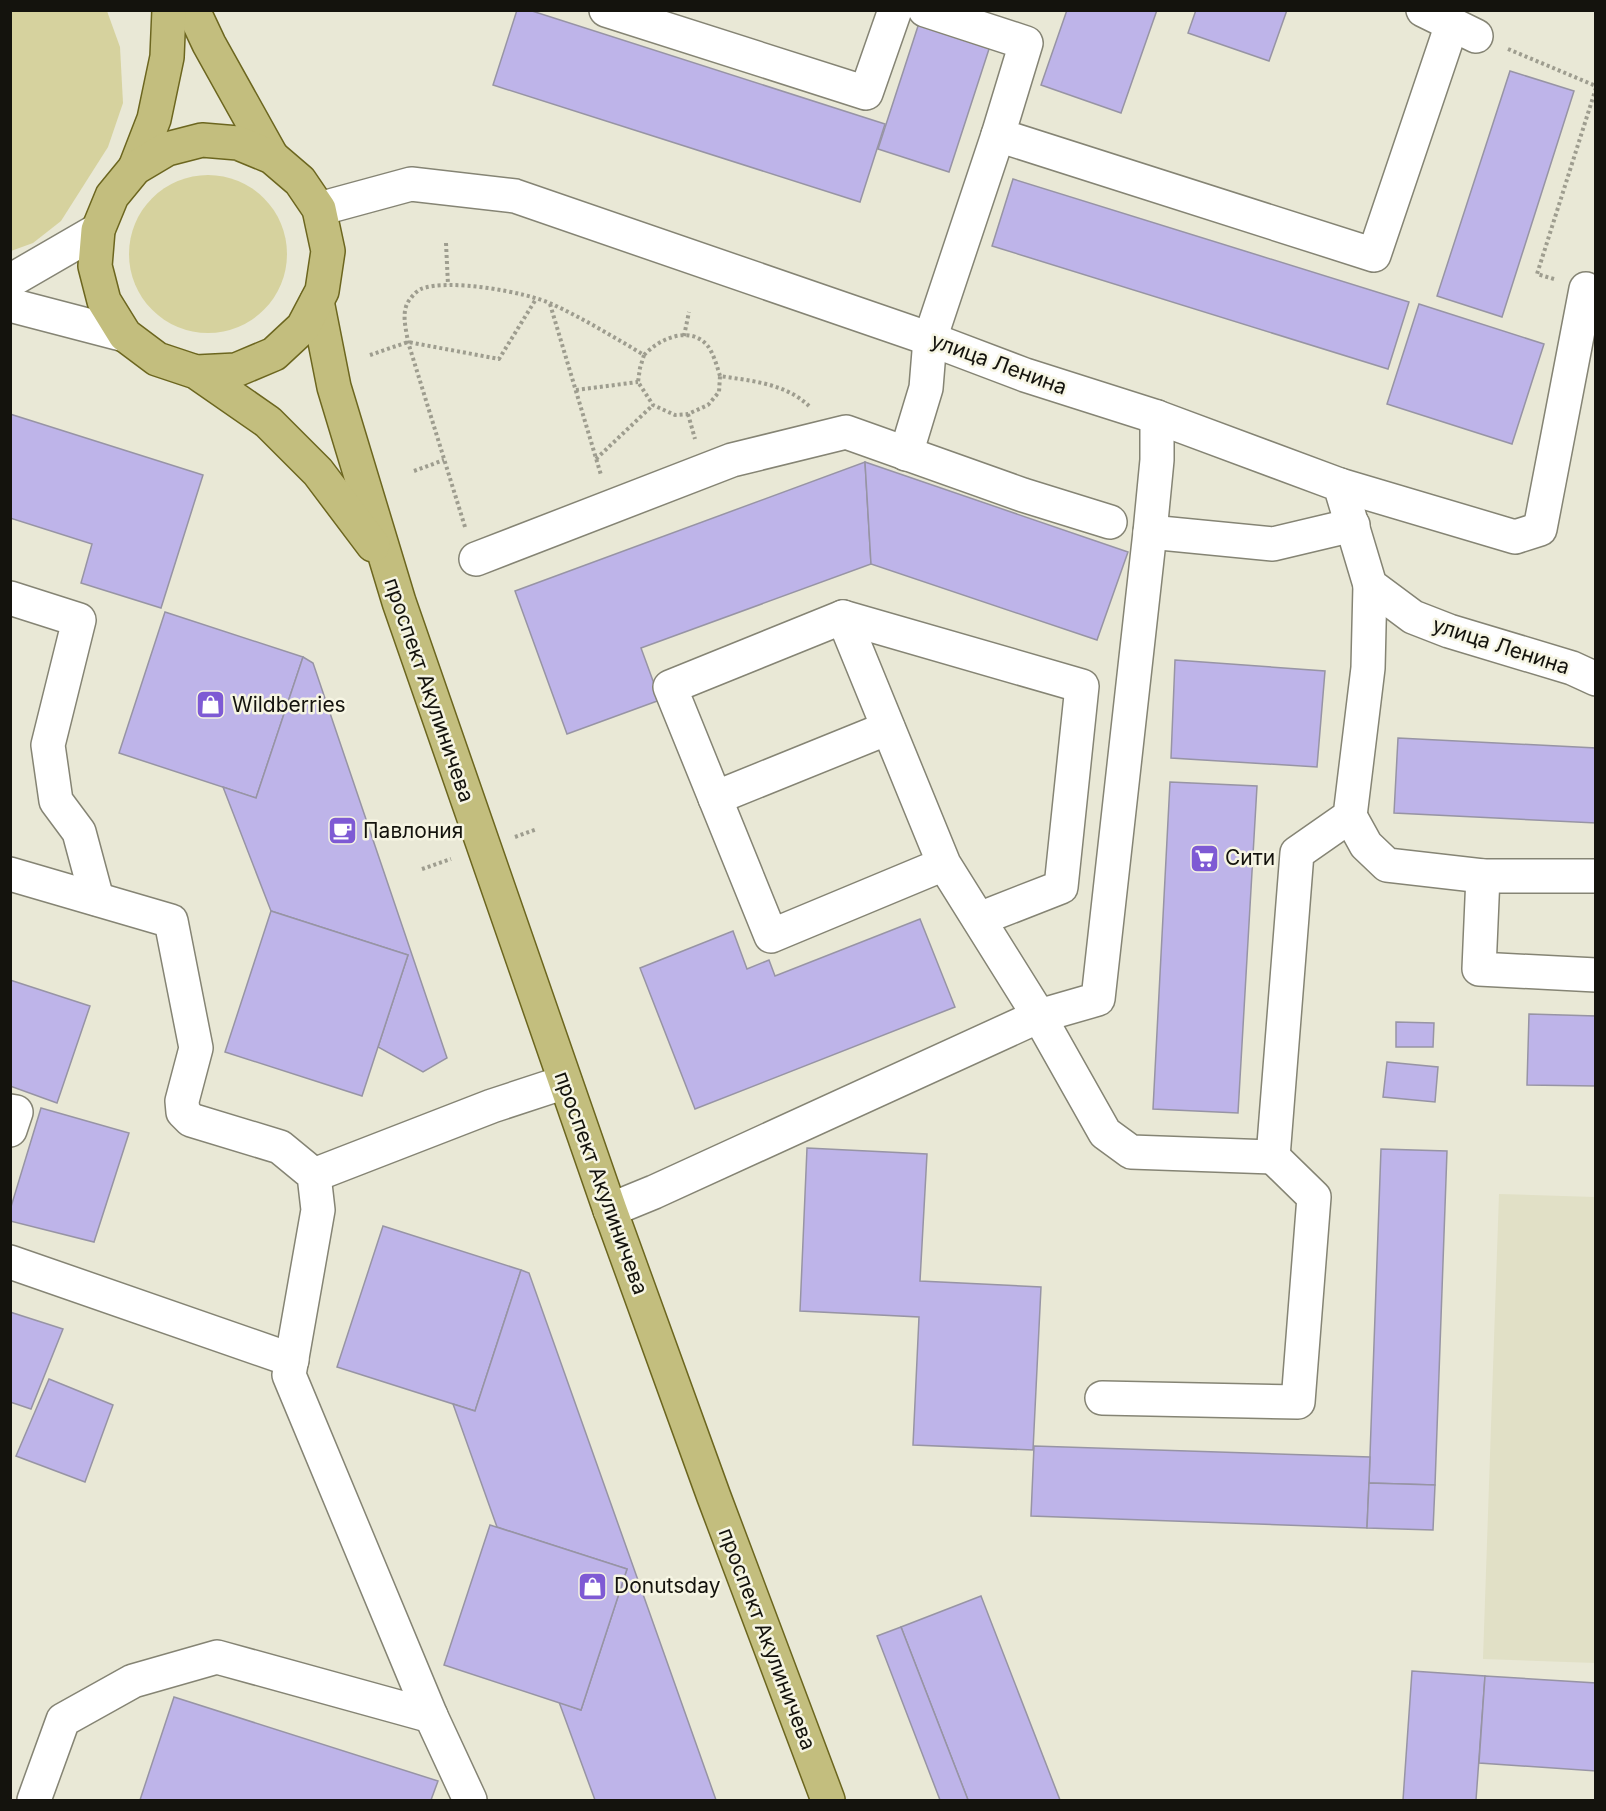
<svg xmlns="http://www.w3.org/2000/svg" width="1606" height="1811" viewBox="0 0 1606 1811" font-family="Inter,sans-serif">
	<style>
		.built { fill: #e1e0c6 }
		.green { fill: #d6d29e }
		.building { fill: #beb4e9; stroke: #9794a4; stroke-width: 1.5 }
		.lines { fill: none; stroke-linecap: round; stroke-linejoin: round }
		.minor-casing { stroke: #858474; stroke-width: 36 }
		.major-casing { stroke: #6c661f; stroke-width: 36 }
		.path { stroke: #9e9d8f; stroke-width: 4; stroke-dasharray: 3 3; stroke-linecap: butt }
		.minor { stroke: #fff; stroke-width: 33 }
		.major { stroke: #c3be7e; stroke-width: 33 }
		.labels { text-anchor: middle; stroke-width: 5; stroke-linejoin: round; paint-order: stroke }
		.street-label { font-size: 21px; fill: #14130d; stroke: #f6f5e3 }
		.poi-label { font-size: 21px; fill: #14130d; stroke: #f6f5e3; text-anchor: start }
	</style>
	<rect width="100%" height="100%" fill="#e9e8d6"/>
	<polygon class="built" points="1499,1194 1595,1197 1595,1663 1483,1659"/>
	<g class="green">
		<polygon points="11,10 107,11 120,47 123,103 108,147 61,221 33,243 11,251"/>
		<circle cx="208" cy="254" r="79"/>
	</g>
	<g class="building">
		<polygon points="517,10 529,10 885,124 860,202 493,85"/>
		<polygon points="1067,10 1157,10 1121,113 1041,85"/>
		<polygon points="1196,10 1287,10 1269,61 1188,33"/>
		<polygon points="919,23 990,46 949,172 878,149"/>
		<polygon points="1510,71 1574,91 1502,317 1437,296"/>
		<polygon points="1013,179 1409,302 1388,369 992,246"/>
		<polygon points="1419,304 1544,344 1512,444 1387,404"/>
		<polygon points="10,414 203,475 161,608 81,583 92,544 10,518"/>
		<polygon points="865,462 871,564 641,648 660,700 567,734 515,591"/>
		<polygon points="865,462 1128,552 1097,640 871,564"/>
		<polygon points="165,612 303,657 256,798 119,753"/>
		<polygon points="303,657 313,663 447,1058 423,1072 378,1047 408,955 271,911 223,787 256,798"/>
		<polygon points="1175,660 1325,671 1317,767 1171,758"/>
		<polygon points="1398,738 1596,748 1596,823 1394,813"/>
		<polygon points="1170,782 1257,786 1238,1113 1153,1109"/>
		<polygon points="271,911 408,955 362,1096 225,1052"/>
		<polygon points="920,919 955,1007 695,1109 640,968 733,931 747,969 769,960 775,976"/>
		<polygon points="10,980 90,1006 57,1103 10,1086"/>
		<polygon points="1529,1014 1596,1016 1596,1086 1527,1085"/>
		<polygon points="1396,1022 1434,1023 1433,1047 1396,1047"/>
		<polygon points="1387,1062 1438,1067 1435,1102 1383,1097"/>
		<polygon points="41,1108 129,1133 94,1242 10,1221 10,1210"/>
		<polygon points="807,1148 927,1154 920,1281 1041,1287 1033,1450 913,1445 919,1317 800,1311"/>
		<polygon points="1381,1149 1447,1151 1435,1485 1369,1483"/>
		<polygon points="383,1226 521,1270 475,1411 337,1367"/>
		<polygon points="521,1270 529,1273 716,1800 595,1800 559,1702 581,1710 627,1569 497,1527 453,1404 475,1411"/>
		<polygon points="10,1312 63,1329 31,1409 10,1402"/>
		<polygon points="49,1379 113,1405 85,1482 16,1456"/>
		<polygon points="1034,1446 1370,1457 1367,1528 1031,1516"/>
		<polygon points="1369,1483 1435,1485 1433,1530 1367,1528"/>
		<polygon points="490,1525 627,1569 581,1710 444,1665"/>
		<polygon points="981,1596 1060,1800 968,1800 901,1627"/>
		<polygon points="901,1627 968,1800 940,1800 877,1636"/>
		<polygon points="1412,1671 1485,1676 1476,1800 1403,1800"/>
		<polygon points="1485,1676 1596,1683 1596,1771 1479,1763"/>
		<polygon points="174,1697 438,1781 431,1800 140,1800"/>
	</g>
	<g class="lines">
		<defs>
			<g id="minor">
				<polyline points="606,10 866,93 895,10"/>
				<polyline points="925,10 1026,43 998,135 1374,255 1452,24"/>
				<polyline points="1423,10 1476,36"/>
				<polyline points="319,209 411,184 515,196 930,339 1025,375 1157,417 1340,485 1370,585 1413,617 1449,631 1572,668 1596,679"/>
				<polyline points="10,281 98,230"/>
				<polyline points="10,305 125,335"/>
				<polyline points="906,454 926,388 930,339 998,135"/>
				<polyline points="1340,485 1515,537 1540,529 1586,289"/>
				<polyline points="1150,532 1273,544 1353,525"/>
				<polyline points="476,559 732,460 846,432 1023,495 1110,522"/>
				<polyline points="10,598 79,620 48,745 56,801 79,832 97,899"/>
				<polyline points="843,617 1082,686 1061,887 979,919"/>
				<polyline points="715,798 888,728"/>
				<polyline points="1350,816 1366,845 1387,865 1483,876 1596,876"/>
				<polyline points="944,864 843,617 670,687 771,936 944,864 1039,1016 1098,999 1150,532 1157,460 1157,417"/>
				<polyline points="10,874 171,921 196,1048 182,1101 183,1112 191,1120 280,1147 314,1175 318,1210 289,1375 431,1716 470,1800"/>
				<polyline points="1483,876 1479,969 1596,975"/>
				<polyline points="10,1111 16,1112 10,1130"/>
				<polyline points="314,1175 492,1106 565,1082"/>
				<polyline points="610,1210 654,1192 1039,1016 1105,1133 1131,1152 1273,1157 1297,853 1350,816 1368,668 1370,585"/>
				<polyline points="10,1262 292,1360"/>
				<polyline points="1102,1398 1298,1402 1314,1197 1273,1157"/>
				<polyline points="34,1800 63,1720 133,1681 217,1657 431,1716"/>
			</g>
			<g id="major">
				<polyline points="193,10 209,44 272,157"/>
				<polyline points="135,168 154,119 167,57 169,10"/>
				<polyline points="317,301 334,387 399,602 610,1210 714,1497 828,1800"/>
				<polyline points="196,372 236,370 274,354 303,327 322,291 328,251 319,209 300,181 272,157 238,143 202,140 167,149 135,168 112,196 98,230 95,266 104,301 125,335 157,359 196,372 268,422 318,472 373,545"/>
			</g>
		</defs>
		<use href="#minor" class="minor-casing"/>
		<use href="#major" class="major-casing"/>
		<g class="path">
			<polyline points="1508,49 1596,86"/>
			<polyline points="446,243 448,285"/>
			<polyline points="1554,279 1537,274 1596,88"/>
			<polyline points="550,304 601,475"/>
			<polyline points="684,336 689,312"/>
			<polyline points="370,355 408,342 499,359 536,299"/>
			<polyline points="644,355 640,368 638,382 653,405 675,415 688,414 708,405 719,392 720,376"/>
			<polyline points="576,390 638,382"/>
			<polyline points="688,414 695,439"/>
			<polyline points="596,459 653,405"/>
			<polyline points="414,471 444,460"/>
			<path d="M465,527L408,342C406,328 400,310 411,298C413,295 418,290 421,289C448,278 526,292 552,304C584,319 614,337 644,355C659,339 689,325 707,345C713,352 717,366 720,376C751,381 785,383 809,406"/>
			<polyline points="515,837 537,829"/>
			<polyline points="422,869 451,859"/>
		</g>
		<use href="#minor" class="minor"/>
		<use href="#major" class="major"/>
	</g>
	<defs>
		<symbol id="shop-square" viewBox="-11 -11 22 22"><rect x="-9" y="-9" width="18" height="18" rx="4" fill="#7e5ad4" stroke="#f6f5e3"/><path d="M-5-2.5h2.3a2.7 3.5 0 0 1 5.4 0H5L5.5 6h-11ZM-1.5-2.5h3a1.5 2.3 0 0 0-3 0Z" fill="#fff"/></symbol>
		<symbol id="cafe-square" viewBox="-11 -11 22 22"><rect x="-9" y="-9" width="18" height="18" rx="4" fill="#7e5ad4" stroke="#f6f5e3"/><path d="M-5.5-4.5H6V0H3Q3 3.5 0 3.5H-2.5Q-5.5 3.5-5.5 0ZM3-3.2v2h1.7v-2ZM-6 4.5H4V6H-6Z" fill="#fff"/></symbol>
		<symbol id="supermarket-square" viewBox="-11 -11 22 22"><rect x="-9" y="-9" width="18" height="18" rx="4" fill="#7e5ad4" stroke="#f6f5e3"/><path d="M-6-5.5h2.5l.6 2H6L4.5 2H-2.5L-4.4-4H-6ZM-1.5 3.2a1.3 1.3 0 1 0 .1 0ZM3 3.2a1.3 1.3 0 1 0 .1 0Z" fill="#fff"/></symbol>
	</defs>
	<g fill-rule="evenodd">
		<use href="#shop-square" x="194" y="688" width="33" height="33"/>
		<use href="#cafe-square" x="326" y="814" width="33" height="33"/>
		<use href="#supermarket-square" x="1188" y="842" width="33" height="33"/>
		<use href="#shop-square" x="576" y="1570" width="33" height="33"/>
	</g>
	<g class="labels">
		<g class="street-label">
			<text transform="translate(999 364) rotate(20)" y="7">улица Ленина</text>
			<text transform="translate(1501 646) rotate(18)" y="7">улица Ленина</text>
			<text transform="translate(429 690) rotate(71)" y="7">проспект Акулиничева</text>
			<text transform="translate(601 1183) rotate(70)" y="7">проспект Акулиничева</text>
			<text transform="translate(767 1639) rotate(69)" y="7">проспект Акулиничева</text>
		</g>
		<g class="poi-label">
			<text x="232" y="712">Wildberries</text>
			<text x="363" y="838">Павлония</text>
			<text x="1225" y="865">Сити</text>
			<text x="614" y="1593">Donutsday</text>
		</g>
	</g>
	<rect width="1606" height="1811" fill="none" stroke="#14130d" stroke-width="24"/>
</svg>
